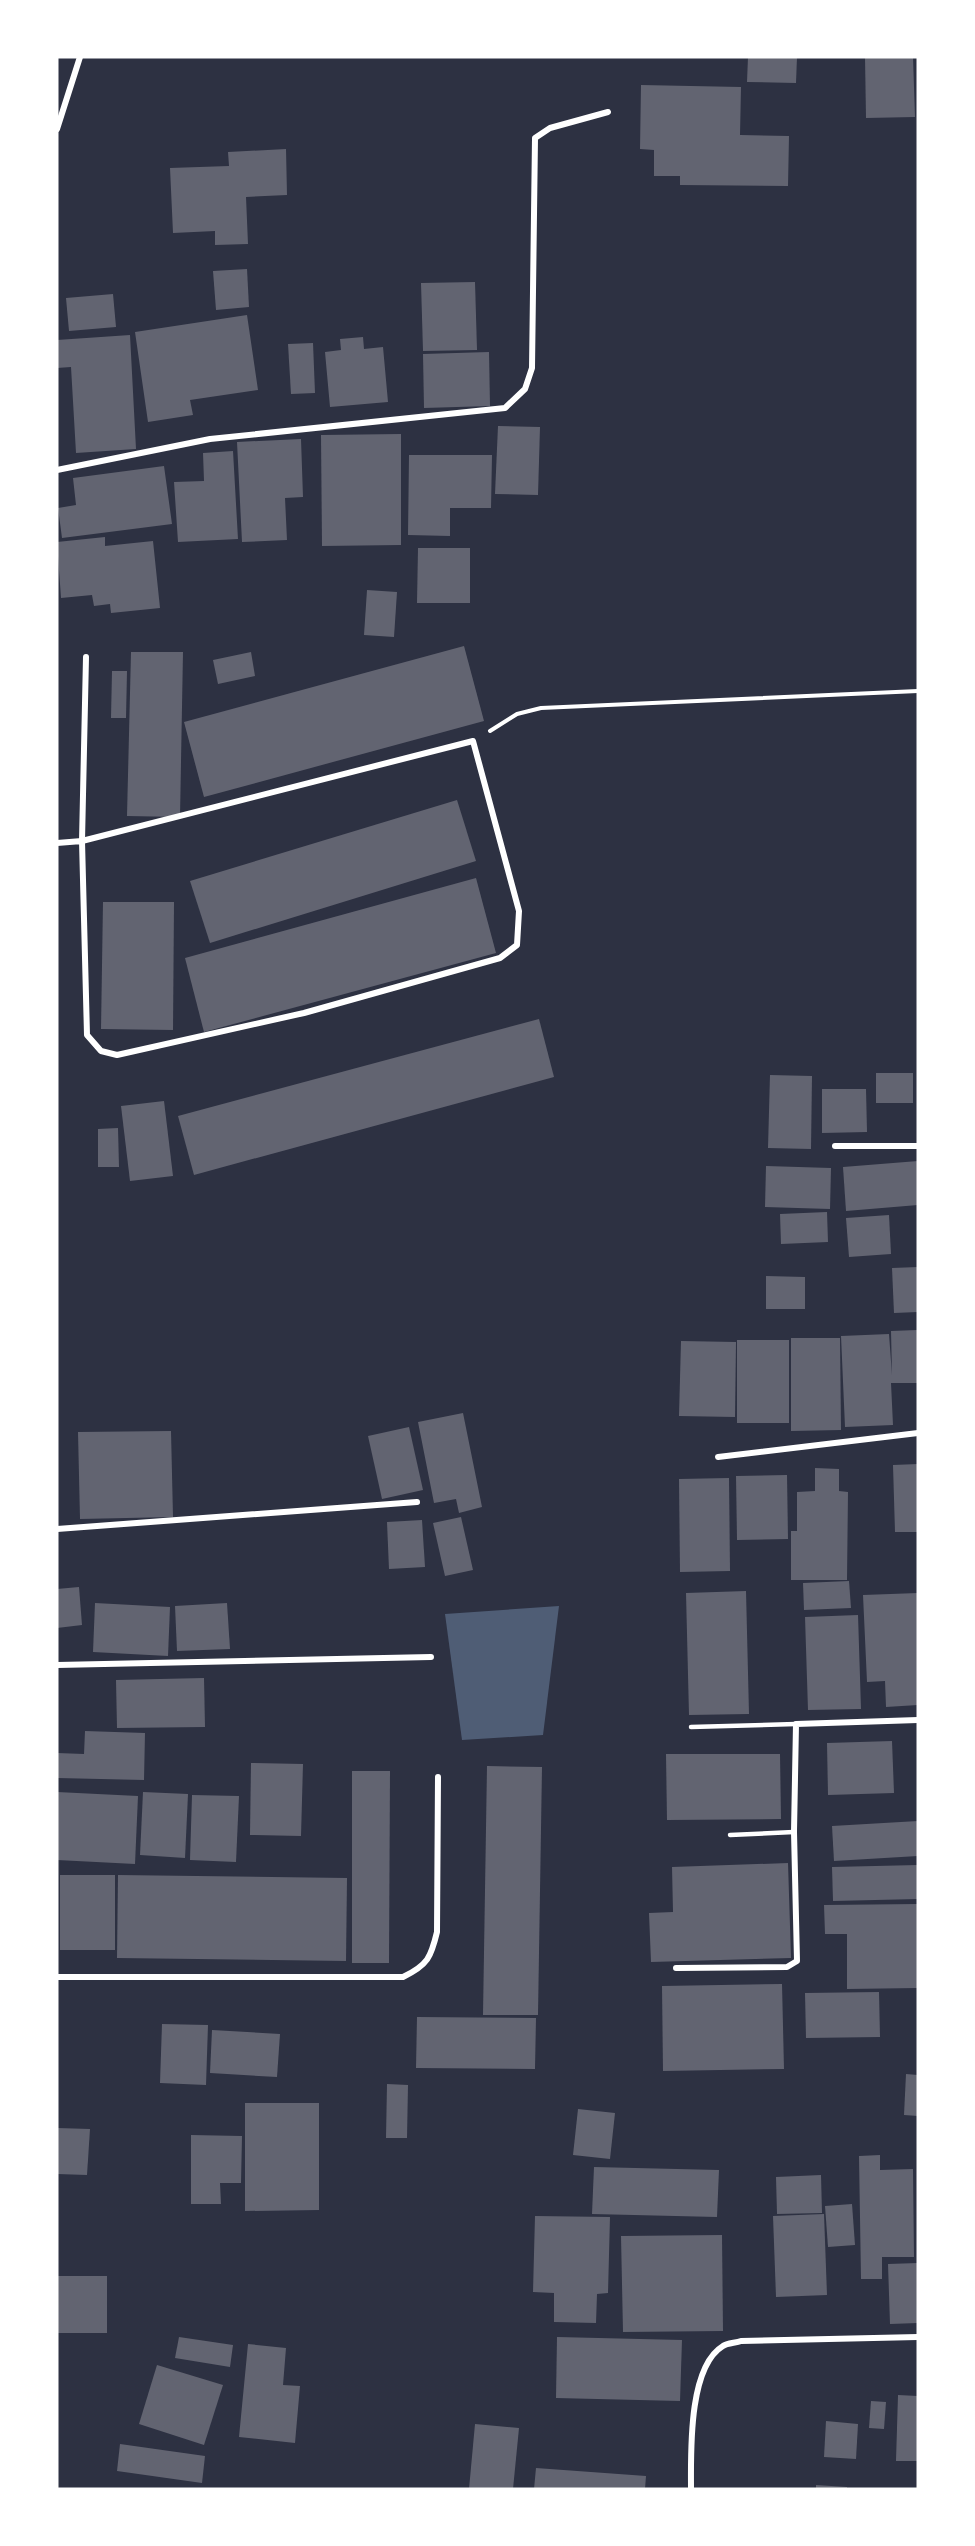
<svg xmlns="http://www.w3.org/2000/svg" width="975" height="2546" viewBox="0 0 975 2546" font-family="Roboto,sans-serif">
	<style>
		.water { fill: #4f5d75 }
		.building { fill: #626471 }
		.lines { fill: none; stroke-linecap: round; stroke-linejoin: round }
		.path { stroke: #fff; stroke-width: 4 }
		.service { stroke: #fff; stroke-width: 4.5 }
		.minor { stroke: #fff; stroke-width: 6 }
	</style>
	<rect width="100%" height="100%" fill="#2d3142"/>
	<polygon class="water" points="559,1606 543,1735 462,1740 445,1614"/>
	<g class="building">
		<polygon points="748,57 797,57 796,83 747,82"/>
		<polygon points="865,57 913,57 915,117 866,118"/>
		<polygon points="641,85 741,87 740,135 789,136 788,186 680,185 680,176 654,176 654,150 640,149"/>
		<polygon points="286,149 287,195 246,197 248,244 215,245 215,231 173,233 170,168 229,166 228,152"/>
		<polygon points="247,269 249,307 216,310 213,271"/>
		<polygon points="475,282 477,350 423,351 421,283"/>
		<polygon points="113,294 116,327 69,331 66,298"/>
		<polygon points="247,315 258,390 190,400 193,415 148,422 135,332"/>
		<polygon points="130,335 136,449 76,453 71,367 57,368 57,340"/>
		<polygon points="363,337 364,349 383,347 388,402 330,407 325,352 341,350 340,339"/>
		<polygon points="313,343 315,393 291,394 288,344"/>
		<polygon points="489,352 490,406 424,408 423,354"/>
		<polygon points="498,426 540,427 538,495 495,494"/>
		<polygon points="401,434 401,545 322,546 321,435"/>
		<polygon points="301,439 303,497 285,498 287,540 242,542 237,442"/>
		<polygon points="233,451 238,539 178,542 174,482 204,481 203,453"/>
		<polygon points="409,455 492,455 491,508 450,508 450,536 408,535"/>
		<polygon points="164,466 172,524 62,538 58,508 76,505 73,478"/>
		<polygon points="105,537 105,546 153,541 160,608 111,613 110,604 94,606 92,595 61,598 57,542"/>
		<polygon points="418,548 470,548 470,603 417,603"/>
		<polygon points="367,590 397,592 394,637 364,635"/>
		<polygon points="464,646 484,721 204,797 184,722"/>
		<polygon points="131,652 183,652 180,817 127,816"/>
		<polygon points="251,652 255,676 218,684 213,660"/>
		<polygon points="112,671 127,671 126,718 111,718"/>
		<polygon points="457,800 476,861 210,943 190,881"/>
		<polygon points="476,878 496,953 204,1032 185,958"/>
		<polygon points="103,902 174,902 173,1030 101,1029"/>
		<polygon points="539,1019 554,1077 194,1175 178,1116"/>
		<rect x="876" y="1073" width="37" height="30"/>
		<polygon points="770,1075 812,1076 811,1149 768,1148"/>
		<polygon points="822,1089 866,1089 867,1132 822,1133"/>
		<polygon points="164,1101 173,1176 130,1181 121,1106"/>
		<polygon points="118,1128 119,1167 98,1167 98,1129"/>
		<polygon points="918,1161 918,1205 846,1211 843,1167"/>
		<polygon points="766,1166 831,1168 830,1209 765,1207"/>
		<polygon points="827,1212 828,1242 781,1244 780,1214"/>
		<polygon points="889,1215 891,1254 849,1257 846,1218"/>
		<polygon points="918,1267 918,1312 894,1313 892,1268"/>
		<polygon points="766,1276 805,1277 805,1309 766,1309"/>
		<polygon points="917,1330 918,1383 891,1383 893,1425 845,1427 841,1336 889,1334 892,1375 891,1331"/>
		<polygon points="791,1338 840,1338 841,1430 791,1431"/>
		<rect x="737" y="1340" width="52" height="83"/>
		<polygon points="681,1341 736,1342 735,1417 679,1416"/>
		<polygon points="463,1413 482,1507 459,1513 456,1499 434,1503 418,1422"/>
		<polygon points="409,1427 423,1490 382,1499 368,1436"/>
		<polygon points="171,1431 173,1517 80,1519 78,1432"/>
		<polygon points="918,1464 918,1532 895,1532 893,1465"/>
		<polygon points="815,1468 839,1469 839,1491 848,1492 847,1580 791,1580 791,1531 797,1531 797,1492 815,1491"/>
		<polygon points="787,1475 788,1539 737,1540 736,1476"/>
		<polygon points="729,1478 730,1571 680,1572 679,1479"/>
		<polygon points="461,1517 473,1570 445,1576 433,1523"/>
		<polygon points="422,1520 425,1567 389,1569 387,1522"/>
		<polygon points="849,1581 851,1608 804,1610 803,1583"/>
		<polygon points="79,1587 82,1625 57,1628 57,1589"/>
		<polygon points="746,1591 749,1714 689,1715 686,1593"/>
		<polygon points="918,1593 918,1705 886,1707 885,1681 867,1682 863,1595"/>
		<polygon points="95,1603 170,1607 168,1656 93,1652"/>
		<polygon points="227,1603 230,1649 177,1651 175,1606"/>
		<polygon points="858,1615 861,1709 808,1710 805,1617"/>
		<polygon points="204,1678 205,1727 117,1728 116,1680"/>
		<polygon points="85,1731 145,1733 144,1780 57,1778 57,1753 84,1754"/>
		<polygon points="892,1741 894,1793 828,1795 827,1743"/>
		<polygon points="666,1754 780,1754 781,1819 667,1820"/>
		<polygon points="251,1763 303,1764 301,1836 250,1835"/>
		<polygon points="487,1766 542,1767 538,2015 483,2015"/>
		<polygon points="352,1771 390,1771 389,1963 352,1963"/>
		<polygon points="57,1792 138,1796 135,1864 57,1860"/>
		<polygon points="143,1792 188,1794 185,1858 140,1855"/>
		<polygon points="192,1795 239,1796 236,1862 190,1860"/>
		<polygon points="918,1821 918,1856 834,1861 832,1826"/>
		<polygon points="788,1863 791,1958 651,1962 649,1913 673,1912 672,1867"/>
		<polygon points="918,1865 918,1899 833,1901 832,1867"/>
		<rect x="60" y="1875" width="55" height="75"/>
		<polygon points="118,1875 347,1878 346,1961 117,1958"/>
		<polygon points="918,1904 918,1988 847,1989 847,1934 825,1934 824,1905"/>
		<polygon points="782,1984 784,2069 663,2071 662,1986"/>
		<polygon points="879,1992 880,2037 806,2038 805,1993"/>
		<polygon points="417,2017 536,2018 535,2069 416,2068"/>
		<polygon points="162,2024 208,2025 206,2085 160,2083"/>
		<polygon points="212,2030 280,2034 277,2077 210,2073"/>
		<polygon points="906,2074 918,2075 918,2116 904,2115"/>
		<polygon points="387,2084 408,2085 407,2138 386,2138"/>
		<polygon points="245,2103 319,2103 319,2210 245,2211"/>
		<polygon points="578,2109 615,2113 610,2159 573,2155"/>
		<polygon points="57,2128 90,2129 87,2175 57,2174"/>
		<polygon points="191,2135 242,2136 241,2183 220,2183 221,2204 191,2204"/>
		<polygon points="880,2155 880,2170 913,2169 914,2257 882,2257 882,2279 861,2279 859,2156"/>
		<polygon points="594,2167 719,2170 717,2217 592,2214"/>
		<polygon points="821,2175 822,2213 777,2214 776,2177"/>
		<polygon points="852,2204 855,2245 828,2247 825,2206"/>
		<polygon points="824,2214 827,2295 776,2297 773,2216"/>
		<polygon points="535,2216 610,2217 608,2293 597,2294 596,2323 554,2322 554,2293 533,2292"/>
		<polygon points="722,2235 723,2331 623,2332 621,2236"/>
		<polygon points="918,2263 918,2323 890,2324 888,2264"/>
		<rect x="57" y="2276" width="50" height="57"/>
		<polygon points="179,2337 233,2345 230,2367 175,2358"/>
		<polygon points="557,2337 682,2340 680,2401 556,2398"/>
		<polygon points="248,2344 286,2348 283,2385 300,2386 295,2443 239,2437"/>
		<polygon points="157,2365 223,2385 204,2445 139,2424"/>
		<polygon points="898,2395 918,2396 918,2461 896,2461"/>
		<polygon points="871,2401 886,2402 884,2429 869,2428"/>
		<polygon points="826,2421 858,2424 856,2459 824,2457"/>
		<polygon points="475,2424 519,2428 513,2489 469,2489"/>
		<polygon points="120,2444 205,2456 202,2483 117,2471"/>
		<polygon points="536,2468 646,2476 645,2489 534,2489"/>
		<polygon points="816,2485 847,2487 847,2489 816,2489"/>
	</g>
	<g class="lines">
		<polyline class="path" points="490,731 517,714 541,708 918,691"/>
		<g class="service">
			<polyline points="691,1727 796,1724"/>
			<polyline points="730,1835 794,1832"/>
		</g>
		<g class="minor">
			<polyline points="57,129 80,57"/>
			<polyline points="57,470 210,439 505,408 525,389 532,368 535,138 550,128 608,112"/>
			<polyline points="57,843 82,841 473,741 519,911 517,945 500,958 304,1013 117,1055 101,1051 87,1035 82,841 86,657"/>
			<polyline points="835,1146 918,1146"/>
			<polyline points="718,1457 918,1433"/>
			<polyline points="57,1529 417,1502"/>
			<polyline points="57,1665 431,1657"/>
			<polyline points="676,1968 787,1967 797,1961 794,1832 796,1724 918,1720"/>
			<path d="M57,1977H403C428,1965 431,1957 437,1932L438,1777"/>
			<path d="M691,2489C691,2453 688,2367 723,2346C727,2343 736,2343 741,2341L918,2337"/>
		</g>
	</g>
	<rect width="975" height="2546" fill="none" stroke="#ffffff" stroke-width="117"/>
</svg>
